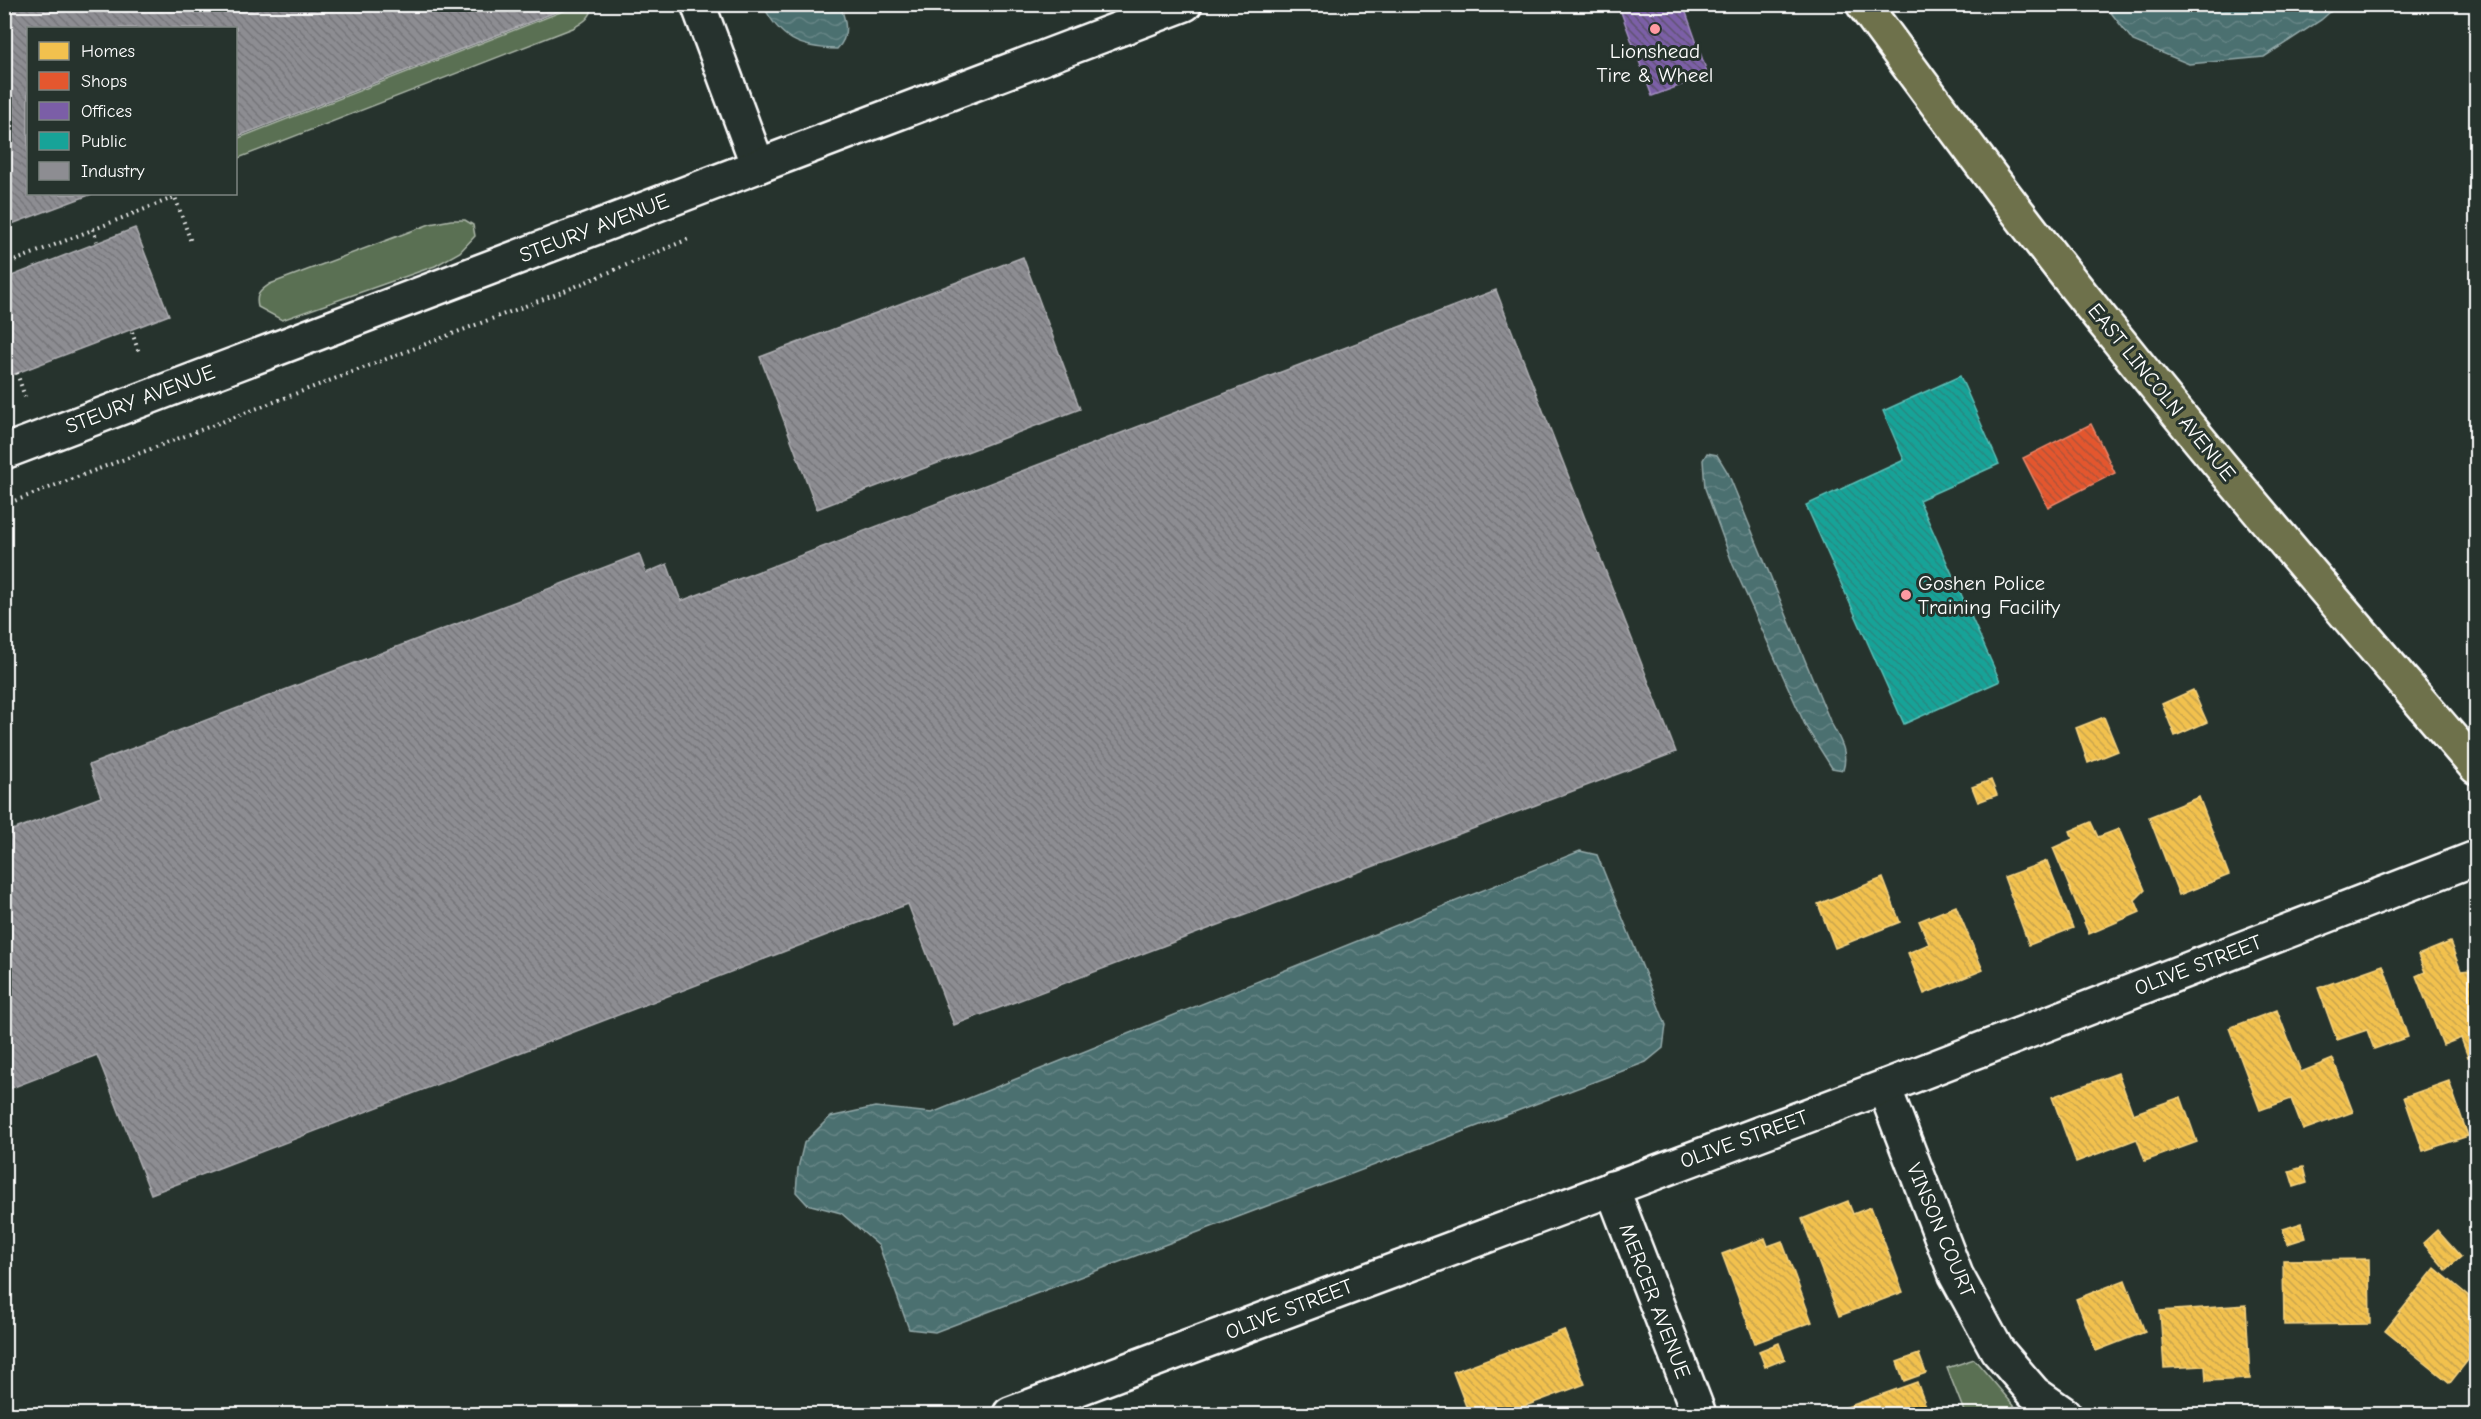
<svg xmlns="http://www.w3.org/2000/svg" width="2481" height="1419" viewBox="0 0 2481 1419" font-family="'Comic Neue',sans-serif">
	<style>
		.green { fill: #5a6f53; stroke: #acb7a9; stroke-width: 1.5 }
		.water { fill: url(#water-waves); stroke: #93a9a9; stroke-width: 1.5 }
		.homes { fill: url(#homes-back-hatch); stroke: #f6d483; stroke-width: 1.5 }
		.shops { fill: url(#shops-back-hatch); stroke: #ec896d; stroke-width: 1.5 }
		.offices { fill: url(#offices-back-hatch); stroke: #a38ec1; stroke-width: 1.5 }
		.public { fill: url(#public-back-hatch); stroke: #5dbfb7; stroke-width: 1.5 }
		.industry { fill: url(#industry-back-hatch); stroke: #afafb3; stroke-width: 1.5 }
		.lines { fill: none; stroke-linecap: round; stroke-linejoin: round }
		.minor-casing { stroke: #fff; stroke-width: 38 }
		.major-casing { stroke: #fff; stroke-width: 38 }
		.path { stroke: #fff; stroke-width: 4; stroke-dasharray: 1.5 4.5; stroke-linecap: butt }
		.minor { stroke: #26332d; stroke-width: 33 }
		.major { stroke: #6e714b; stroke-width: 33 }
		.poi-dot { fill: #ff9aa2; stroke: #26332d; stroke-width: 2 }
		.labels { text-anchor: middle; stroke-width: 6; stroke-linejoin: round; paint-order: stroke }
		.poi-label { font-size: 21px; fill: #fff; stroke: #26332d }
		.street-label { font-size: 21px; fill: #fff; stroke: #26332d }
	</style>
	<defs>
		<pattern id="water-waves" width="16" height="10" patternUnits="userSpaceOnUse" patternTransform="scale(1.5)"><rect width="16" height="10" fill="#4b6f70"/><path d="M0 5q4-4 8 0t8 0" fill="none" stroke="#668585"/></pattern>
		<pattern id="homes-back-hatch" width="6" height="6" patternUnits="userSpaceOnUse" patternTransform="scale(1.5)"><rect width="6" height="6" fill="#f2c14e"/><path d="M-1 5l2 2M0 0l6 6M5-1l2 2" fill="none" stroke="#c8a44e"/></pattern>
		<pattern id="shops-back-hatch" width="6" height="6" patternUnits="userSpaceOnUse" patternTransform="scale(1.5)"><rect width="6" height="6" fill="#e4572e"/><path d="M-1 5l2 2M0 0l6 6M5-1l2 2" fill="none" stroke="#af5338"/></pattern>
		<pattern id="offices-back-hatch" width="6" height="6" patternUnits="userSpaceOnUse" patternTransform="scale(1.5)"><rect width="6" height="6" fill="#7b5ea7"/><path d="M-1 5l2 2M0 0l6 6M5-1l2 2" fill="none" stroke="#5f5370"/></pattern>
		<pattern id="public-back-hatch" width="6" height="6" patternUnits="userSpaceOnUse" patternTransform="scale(1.5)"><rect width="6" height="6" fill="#17a398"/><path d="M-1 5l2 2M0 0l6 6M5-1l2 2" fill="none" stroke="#278981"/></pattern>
		<pattern id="industry-back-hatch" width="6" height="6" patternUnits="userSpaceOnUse" patternTransform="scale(1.5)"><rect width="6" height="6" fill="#8d8d92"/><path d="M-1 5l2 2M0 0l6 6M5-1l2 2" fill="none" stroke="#76767a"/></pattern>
	</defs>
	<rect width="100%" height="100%" fill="#26332d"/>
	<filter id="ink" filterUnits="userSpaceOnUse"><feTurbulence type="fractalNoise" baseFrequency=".0167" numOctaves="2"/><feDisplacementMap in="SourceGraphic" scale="12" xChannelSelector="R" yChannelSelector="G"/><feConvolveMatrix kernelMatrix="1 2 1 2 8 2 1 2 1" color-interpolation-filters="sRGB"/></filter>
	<g filter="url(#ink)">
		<g class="green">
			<path d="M581,4L593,5C592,17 584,22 573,28L236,159V139Z"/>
			<path d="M451,220H465L473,225L475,236L460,252L435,266L282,320L258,307C255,294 260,291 270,284L430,224Z"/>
			<polygon points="1974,1359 2016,1408 2024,1414 1965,1414 1947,1368"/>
		</g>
		<g class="water">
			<path d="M763,5H840C846,21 850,36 837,49C799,48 780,39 763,5Z"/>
			<polygon points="2105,5 2338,5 2321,20 2264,57 2189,64 2133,41"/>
			<path d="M1707,453L1717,455L1728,473L1830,721C1839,738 1849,751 1843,770L1832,768L1806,727L1733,565L1705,488L1703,460Z"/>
			<polygon points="1580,851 1597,855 1666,1025 1663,1048 1646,1062 935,1332 909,1329 879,1246 841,1213 807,1204 796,1192 798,1168 804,1143 830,1117 875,1107 932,1113"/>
		</g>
		<g class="homes">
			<polygon points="2193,690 2207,722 2175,736 2162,704"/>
			<polygon points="2104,717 2118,751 2088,763 2076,728"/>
			<polygon points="1991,780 1997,795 1978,802 1972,787"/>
			<polygon points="2199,797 2229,875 2179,895 2149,817"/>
			<polygon points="2091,822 2098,837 2119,829 2145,890 2135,900 2140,912 2089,934 2053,848 2073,839 2070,831"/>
			<polygon points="2047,861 2073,928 2029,945 2004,877"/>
			<polygon points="1883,878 1900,922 1835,948 1818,904"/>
			<polygon points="1956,906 1983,970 1924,994 1908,953 1929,944 1919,921"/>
			<polygon points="2450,942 2461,971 2470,970 2476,987 2476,1054 2468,1057 2461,1038 2443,1045 2416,976 2425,972 2418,955"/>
			<polygon points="2383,965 2408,1037 2374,1049 2367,1030 2337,1040 2318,988"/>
			<polygon points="2277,1010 2301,1072 2333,1059 2353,1112 2303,1130 2291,1099 2260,1110 2229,1028"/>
			<polygon points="2118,1073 2133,1114 2181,1097 2197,1142 2145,1161 2137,1139 2076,1162 2052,1097"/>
			<polygon points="2449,1081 2468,1136 2423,1151 2404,1097"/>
			<polygon points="2303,1167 2307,1183 2294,1187 2289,1171"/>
			<polygon points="1848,1201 1853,1214 1871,1207 1903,1292 1839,1316 1802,1219"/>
			<polygon points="2302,1223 2306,1238 2287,1244 2283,1229"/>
			<polygon points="2437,1230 2461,1257 2446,1270 2423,1243"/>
			<polygon points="1765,1238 1768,1246 1782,1241 1812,1322 1755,1343 1722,1254"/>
			<polygon points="2369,1259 2370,1324 2284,1325 2283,1260"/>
			<polygon points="2435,1268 2476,1302 2476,1350 2450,1383 2385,1331"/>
			<polygon points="2125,1280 2145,1332 2096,1351 2076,1299"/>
			<polygon points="2246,1305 2250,1379 2206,1381 2205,1366 2164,1368 2160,1311"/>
			<polygon points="1564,1330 1585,1384 1503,1414 1469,1414 1453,1372"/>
			<polygon points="1779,1343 1785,1359 1765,1367 1759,1351"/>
			<polygon points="1919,1354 1926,1373 1904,1381 1897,1362"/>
			<polygon points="1917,1382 1929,1414 1837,1414 1836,1411"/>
		</g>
		<polygon class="shops" points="2091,424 2115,473 2048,507 2023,458"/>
		<polygon class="offices" points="1618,4 1683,4 1708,75 1652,96"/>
		<polygon class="public" points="1960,376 1999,464 1919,500 2000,681 1904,724 1806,505 1904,460 1883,411"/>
		<g class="industry">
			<polygon points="4,4 576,4 236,137 236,28 28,28 28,194 92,194 4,227"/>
			<polygon points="135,228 169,315 4,378 4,279"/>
			<polygon points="1023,257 1080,409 817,509 760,357"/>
			<polygon points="1496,290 1676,752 954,1025 908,904 151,1194 97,1055 4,1091 4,815 10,831 101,797 89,765 639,554 646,573 667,564 681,601"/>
		</g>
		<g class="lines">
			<defs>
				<g id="minor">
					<polyline points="698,4 758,166"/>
					<polyline points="4,452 1185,4"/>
					<polyline points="1884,1087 1956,1275 1997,1350 2034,1393 2064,1414"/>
					<polyline points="1612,1188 1699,1414"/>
					<polyline points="1010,1414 1884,1087 2476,858"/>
				</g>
				<path id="major" d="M1863,4C1947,118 2030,232 2119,341C2235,486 2356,626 2476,767"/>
			</defs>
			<use href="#minor" class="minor-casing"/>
			<use href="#major" class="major-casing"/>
			<g class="path">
				<polyline points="93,229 97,241"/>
				<polyline points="4,265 175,197 191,242"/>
				<polyline points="132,332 139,353"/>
				<polyline points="17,373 25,397"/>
				<polyline points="4,505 562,292 691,238"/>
			</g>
			<use href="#minor" class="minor"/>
			<use href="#major" class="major"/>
		</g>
	</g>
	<g class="poi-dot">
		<circle cx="1655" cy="29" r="6"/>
		<circle cx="1906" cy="595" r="6"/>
	</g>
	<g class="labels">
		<g class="poi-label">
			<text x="1655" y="58">Lionshead<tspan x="1655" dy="24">Tire &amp; Wheel</tspan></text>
			<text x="1918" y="590" text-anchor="start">Goshen Police<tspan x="1918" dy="24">Training Facility</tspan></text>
		</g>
		<g class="street-label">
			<text transform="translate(594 228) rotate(-21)" y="7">STEURY AVENUE</text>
			<text transform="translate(2162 392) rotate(51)" y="7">EAST LINCOLN AVENUE</text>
			<text transform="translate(140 399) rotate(-21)" y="7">STEURY AVENUE</text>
			<text transform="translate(2198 965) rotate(-21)" y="7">OLIVE STREET</text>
			<text transform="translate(1744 1139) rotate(-20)" y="7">OLIVE STREET</text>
			<text transform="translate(1941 1230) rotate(67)" y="7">VINSON COURT</text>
			<text transform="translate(1655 1301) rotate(69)" y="7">MERCER AVENUE</text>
			<text transform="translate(1289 1309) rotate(-21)" y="7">OLIVE STREET</text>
		</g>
	</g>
	<rect width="2481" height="1419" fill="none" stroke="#26332d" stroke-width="24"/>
	<rect x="12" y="12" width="2457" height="1395" fill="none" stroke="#fff" stroke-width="2" filter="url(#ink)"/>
	<rect x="27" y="27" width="210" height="168" fill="#26332d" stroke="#7d8581" stroke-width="1.5"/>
	<rect x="39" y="42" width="30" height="18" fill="#f2c14e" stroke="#7d8581" stroke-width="1.5"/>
	<text x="81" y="57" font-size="18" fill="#ffffff">Homes</text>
	<rect x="39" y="72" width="30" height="18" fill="#e4572e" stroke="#7d8581" stroke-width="1.5"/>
	<text x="81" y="87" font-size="18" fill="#ffffff">Shops</text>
	<rect x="39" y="102" width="30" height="18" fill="#7b5ea7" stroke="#7d8581" stroke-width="1.5"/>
	<text x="81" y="117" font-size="18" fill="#ffffff">Offices</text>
	<rect x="39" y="132" width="30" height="18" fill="#17a398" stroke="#7d8581" stroke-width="1.5"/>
	<text x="81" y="147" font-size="18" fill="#ffffff">Public</text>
	<rect x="39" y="162" width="30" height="18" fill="#8d8d92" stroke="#7d8581" stroke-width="1.5"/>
	<text x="81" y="177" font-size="18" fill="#ffffff">Industry</text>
</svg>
